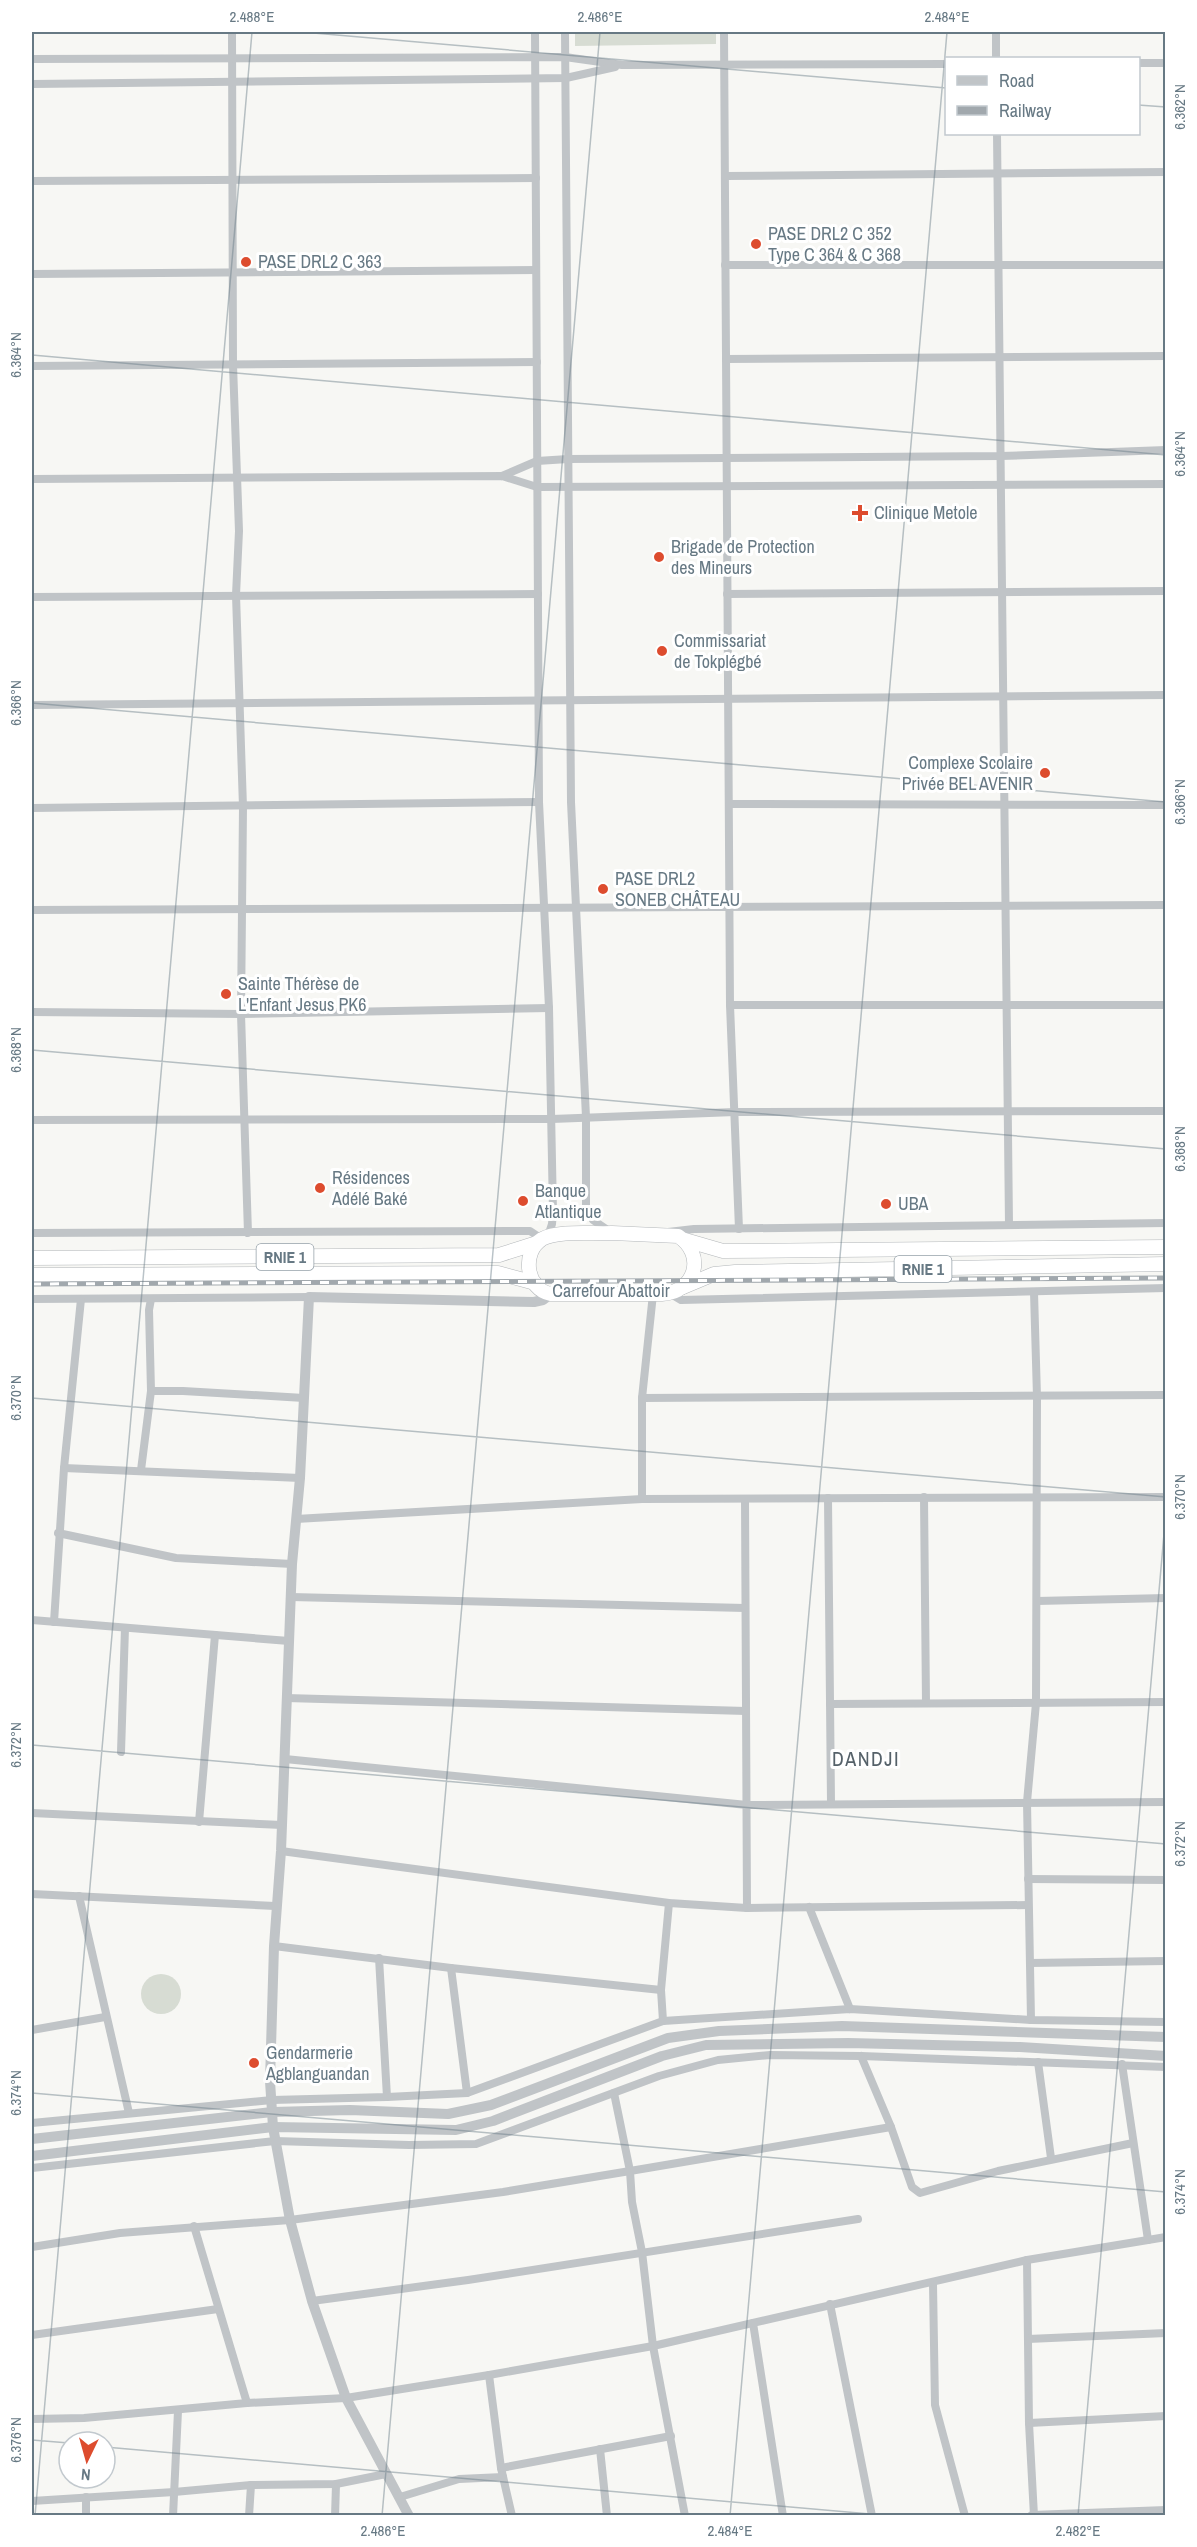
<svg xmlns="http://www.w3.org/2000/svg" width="1197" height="2547" viewBox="0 0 1197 2547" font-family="'Archivo Narrow',sans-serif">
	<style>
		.green { fill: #d7dcd3 }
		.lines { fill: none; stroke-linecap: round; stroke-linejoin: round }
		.trunk-casing { stroke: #b3b7ba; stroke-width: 15 }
		.minor { stroke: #c0c4c7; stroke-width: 8 }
		.tertiary { stroke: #c0c4c7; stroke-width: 10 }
		.trunk { stroke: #fff; stroke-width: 14 }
		.rail-casing { stroke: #a1a8ad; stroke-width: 5 }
		.rail { stroke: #fff; stroke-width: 3; stroke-dasharray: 9; stroke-linecap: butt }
		.ticks { fill: none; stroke: #677984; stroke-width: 1.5; stroke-opacity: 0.45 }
		.poi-dot { fill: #dd4c2e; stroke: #fff; stroke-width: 2 }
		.labels { text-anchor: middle; stroke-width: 6; stroke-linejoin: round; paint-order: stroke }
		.shield { fill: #fff; stroke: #95a1a9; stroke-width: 1.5 }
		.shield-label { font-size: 16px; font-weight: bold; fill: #677984 }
		.poi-label { font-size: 18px; fill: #677984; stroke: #fff; text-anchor: start }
		.street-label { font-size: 18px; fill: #677984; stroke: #fff }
		.neighbourhood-label { font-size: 20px; letter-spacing: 1.5px; fill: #556169; stroke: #fff }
		.neatline { fill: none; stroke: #677984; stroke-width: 2 }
		.ticks-label { font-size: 15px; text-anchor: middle; fill: #677984 }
	</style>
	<rect width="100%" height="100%" fill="#f7f7f4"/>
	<g class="green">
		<polygon points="575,32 716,32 716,44 575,46"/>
		<circle cx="161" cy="1994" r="20"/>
	</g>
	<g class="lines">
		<defs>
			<g id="trunk">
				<path d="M612,1233L678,1236C706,1254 696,1292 662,1294H551C526,1290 521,1252 542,1239C558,1230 593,1234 612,1233Z"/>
				<polyline points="685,1240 723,1251 1166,1247"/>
				<polyline points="32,1258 499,1255 537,1243"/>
				<polyline points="32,1275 498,1273 535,1283"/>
				<polyline points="683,1287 714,1274 735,1272 1166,1264"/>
			</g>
		</defs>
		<use href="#trunk" class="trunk-casing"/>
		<g class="minor">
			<polyline points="232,32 233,365 239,531 236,595 243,807 241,1014 248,1233"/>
			<polyline points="535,32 539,802 549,1008 553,1212 552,1224 548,1236"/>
			<polyline points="565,32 571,802 586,1117 586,1210 593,1220 612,1233"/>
			<polyline points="724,32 730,1005 739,1229"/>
			<polyline points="996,32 996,58"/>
			<polyline points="32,59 565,57 622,65 946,64"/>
			<polyline points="1138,63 1166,63"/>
			<polyline points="32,84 566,78 615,67"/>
			<polyline points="997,134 1009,1224"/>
			<polyline points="725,176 1166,172"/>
			<polyline points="32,181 536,178"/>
			<polyline points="725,265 1166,265"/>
			<polyline points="32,274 536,270"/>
			<polyline points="726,359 1166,356"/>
			<polyline points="32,366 537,362"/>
			<polyline points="502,476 537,461 568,459 1001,456 1166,450"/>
			<polyline points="32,479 502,476 537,487 1166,484"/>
			<polyline points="727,594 1166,591"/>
			<polyline points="32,597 538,594"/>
			<polyline points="32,705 1166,695"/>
			<polyline points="729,804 1166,805"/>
			<polyline points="32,808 539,802"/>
			<polyline points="32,910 1166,905"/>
			<polyline points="730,1005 1166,1005"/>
			<polyline points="32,1012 241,1014 549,1008"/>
			<polyline points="32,1120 552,1119 735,1112 1166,1111"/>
			<polyline points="668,1232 694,1229 1166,1223"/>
			<polyline points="32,1233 522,1231 530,1231 542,1239"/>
			<polyline points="671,1294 681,1300 1166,1288"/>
			<polyline points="32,1299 309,1297"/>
			<polyline points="151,1299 149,1310 151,1391"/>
			<polyline points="642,1398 1166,1395"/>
			<polyline points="64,1468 300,1478"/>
			<polyline points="141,1470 151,1391 183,1391 304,1398"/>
			<polyline points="924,1497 926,1703"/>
			<polyline points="828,1498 831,1803"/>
			<polyline points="642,1499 642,1398 653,1294"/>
			<polyline points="745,1499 747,1908"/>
			<polyline points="296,1519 642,1499 1166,1497"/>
			<polyline points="58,1533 176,1558 292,1564"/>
			<polyline points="291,1597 745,1608"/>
			<polyline points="1037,1601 1166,1598"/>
			<polyline points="32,1620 289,1641"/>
			<polyline points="54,1622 64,1468 81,1299"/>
			<polyline points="286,1698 746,1711"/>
			<polyline points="830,1704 1166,1702"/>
			<polyline points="121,1752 125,1628"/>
			<polyline points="285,1759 747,1805 1166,1802"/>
			<polyline points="32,1813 282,1825"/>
			<polyline points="199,1822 215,1635"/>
			<polyline points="281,1851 669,1903 747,1908 1028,1905"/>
			<polyline points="1028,1879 1166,1880"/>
			<polyline points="32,1894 275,1906"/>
			<polyline points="79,1896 129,2113"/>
			<polyline points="809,1907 850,2009"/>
			<polyline points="274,1946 451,1968 661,1990"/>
			<polyline points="379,1958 387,2097"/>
			<polyline points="1030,1963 1166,1961"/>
			<polyline points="451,1968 467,2093"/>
			<polyline points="1031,2020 1027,1802 1036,1703 1037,1397 1034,1292"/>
			<polyline points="663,2021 661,1990 669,1903"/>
			<polyline points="32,2030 105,2017"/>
			<polyline points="861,2056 891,2127 912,2187 920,2193 998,2171 1133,2143"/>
			<polyline points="1038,2062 1051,2158"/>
			<polyline points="1122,2064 1148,2240"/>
			<polyline points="32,2123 272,2100 387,2097 467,2093 663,2021 850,2009 1031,2020 1166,2022"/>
			<polyline points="32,2168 275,2141 409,2145 476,2144 659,2076 718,2060 770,2055 861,2056 1166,2067"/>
			<polyline points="194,2226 247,2403"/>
			<polyline points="32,2247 120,2233 290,2220 503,2192 630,2171 614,2093"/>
			<polyline points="1027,2260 1029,2423 1034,2516"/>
			<polyline points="933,2284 935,2405 965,2516"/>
			<polyline points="312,2301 468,2280 858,2219"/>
			<polyline points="830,2304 872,2516"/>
			<polyline points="753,2323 783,2516"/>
			<polyline points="32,2335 218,2309"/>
			<polyline points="1028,2339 1166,2333"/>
			<polyline points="489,2375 501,2468 512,2516"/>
			<polyline points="32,2419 84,2418 247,2403 346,2398 489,2375 653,2346 1027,2260 1166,2237"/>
			<polyline points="1029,2423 1166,2416"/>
			<polyline points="600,2449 607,2516"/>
			<polyline points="501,2468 671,2436"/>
			<polyline points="400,2497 459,2479 503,2477"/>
			<polyline points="32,2501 174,2492 251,2485 336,2484 386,2474"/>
			<polyline points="86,2516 86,2497"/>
			<polyline points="173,2516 178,2411"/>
			<polyline points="249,2516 251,2485"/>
			<polyline points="335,2516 336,2484"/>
			<polyline points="685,2516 653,2346 642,2252 632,2202 630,2171 891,2127"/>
		</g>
		<g class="tertiary">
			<polyline points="32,2139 272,2112 350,2110 448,2114 491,2105 668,2038 719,2031 842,2026 1166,2037"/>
			<polyline points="32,2156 273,2127 456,2130 493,2121 662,2056 706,2045 848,2043 1020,2047 1166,2056"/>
			<polyline points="409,2516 346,2398 312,2301 290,2220 273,2127 270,2081 274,1946 281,1851 292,1564 300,1478 309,1297 534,1302 543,1300 551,1294"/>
			<polyline points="1032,2516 1166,2511"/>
		</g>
		<use href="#trunk" class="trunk"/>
		<defs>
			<polyline id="rail" points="32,1284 1166,1278"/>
		</defs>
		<use href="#rail" class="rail-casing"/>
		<use href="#rail" class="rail"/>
	</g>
	<path class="ticks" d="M302,32L946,88M1138,105L1166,107M32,355L1166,455M32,703L1166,802M32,1050L1166,1149M32,1398L1166,1497M32,1745L1166,1844M32,2093L1166,2192M32,2440L69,2443M105,2447L893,2516M35,2516L252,32M382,2516L600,32M730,2516L947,32M1078,2516L1166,1511"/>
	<g class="poi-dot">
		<circle cx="756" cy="244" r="6"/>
		<circle cx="246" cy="262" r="6"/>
		<path d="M857 504h6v6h6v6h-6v6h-6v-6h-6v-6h6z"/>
		<circle cx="659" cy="557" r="6"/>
		<circle cx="662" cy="651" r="6"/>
		<circle cx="1045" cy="773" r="6"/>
		<circle cx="603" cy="889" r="6"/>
		<circle cx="226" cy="994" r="6"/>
		<circle cx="320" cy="1188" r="6"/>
		<circle cx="523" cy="1201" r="6"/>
		<circle cx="886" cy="1204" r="6"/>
		<circle cx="254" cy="2063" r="6"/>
	</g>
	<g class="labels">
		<g class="shield">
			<rect x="256.5" y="1244" width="57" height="26" rx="4.5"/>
			<rect x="894.5" y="1256" width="57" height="26" rx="4.5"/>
		</g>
		<g class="shield-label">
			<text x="285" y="1263">RNIE 1</text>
			<text x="923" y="1275">RNIE 1</text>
		</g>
		<g class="poi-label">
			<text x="768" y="240">PASE DRL2 C 352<tspan x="768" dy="21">Type C 364 &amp; C 368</tspan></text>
			<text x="258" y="268">PASE DRL2 C 363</text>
			<text x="874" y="519">Clinique Metole</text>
			<text x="671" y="553">Brigade de Protection<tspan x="671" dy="21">des Mineurs</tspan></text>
			<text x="674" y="647">Commissariat<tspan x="674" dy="21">de Tokplégbé</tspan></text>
			<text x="1033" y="769" text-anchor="end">Complexe Scolaire<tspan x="1033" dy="21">Privée BEL AVENIR</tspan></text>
			<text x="615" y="885">PASE DRL2<tspan x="615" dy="21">SONEB CHÂTEAU</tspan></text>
			<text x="238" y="990">Sainte Thérèse de<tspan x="238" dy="21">L'Enfant Jesus PK6</tspan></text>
			<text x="332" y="1184">Résidences<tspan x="332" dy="21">Adélé Baké</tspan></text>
			<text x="535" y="1197">Banque<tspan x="535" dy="21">Atlantique</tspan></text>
			<text x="898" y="1210">UBA</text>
			<text x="266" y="2059">Gendarmerie<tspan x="266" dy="21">Agblanguandan</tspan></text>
		</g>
		<g class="street-label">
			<text x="611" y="1297">Carrefour Abattoir</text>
		</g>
		<g class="neighbourhood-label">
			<text x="866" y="1766">DANDJI</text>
		</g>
	</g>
	<rect width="1197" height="2547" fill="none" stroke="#ffffff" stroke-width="66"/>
	<rect x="945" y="57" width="195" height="78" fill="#ffffff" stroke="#c2c9ce" stroke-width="1.5"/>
	<rect x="957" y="76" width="30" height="9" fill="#c0c4c7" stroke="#c2c9ce" stroke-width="1.5"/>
	<text x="999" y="87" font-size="18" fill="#677984">Road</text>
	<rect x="957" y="106" width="30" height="9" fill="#a1a8ad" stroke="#c2c9ce" stroke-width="1.5"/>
	<text x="999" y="117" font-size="18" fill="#677984">Railway</text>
	<g transform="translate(87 2460) rotate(185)"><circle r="28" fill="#ffffff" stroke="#c2c9ce" stroke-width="1.5"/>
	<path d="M0-4.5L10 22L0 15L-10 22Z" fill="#dd4c2e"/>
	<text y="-9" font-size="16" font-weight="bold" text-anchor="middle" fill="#677984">N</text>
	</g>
	<rect x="33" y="33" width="1131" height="2481" class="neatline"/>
	<g class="ticks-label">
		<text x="252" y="22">2.488°E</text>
		<text x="600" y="22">2.486°E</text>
		<text x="947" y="22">2.484°E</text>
		<text transform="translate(1180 107) rotate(-90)" y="5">6.362°N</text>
		<text transform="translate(16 355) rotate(-90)" y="5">6.364°N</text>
		<text transform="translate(1180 454) rotate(-90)" y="5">6.364°N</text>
		<text transform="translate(16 703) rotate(-90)" y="5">6.366°N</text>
		<text transform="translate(1180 802) rotate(-90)" y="5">6.366°N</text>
		<text transform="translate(16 1050) rotate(-90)" y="5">6.368°N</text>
		<text transform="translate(1180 1149) rotate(-90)" y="5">6.368°N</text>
		<text transform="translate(16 1398) rotate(-90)" y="5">6.370°N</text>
		<text transform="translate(1180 1497) rotate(-90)" y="5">6.370°N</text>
		<text transform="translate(16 1745) rotate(-90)" y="5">6.372°N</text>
		<text transform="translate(1180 1844) rotate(-90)" y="5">6.372°N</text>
		<text transform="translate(16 2093) rotate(-90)" y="5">6.374°N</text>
		<text transform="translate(1180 2192) rotate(-90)" y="5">6.374°N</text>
		<text transform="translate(16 2440) rotate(-90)" y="5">6.376°N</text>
		<text x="383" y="2536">2.486°E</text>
		<text x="730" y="2536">2.484°E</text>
		<text x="1078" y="2536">2.482°E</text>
	</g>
</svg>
